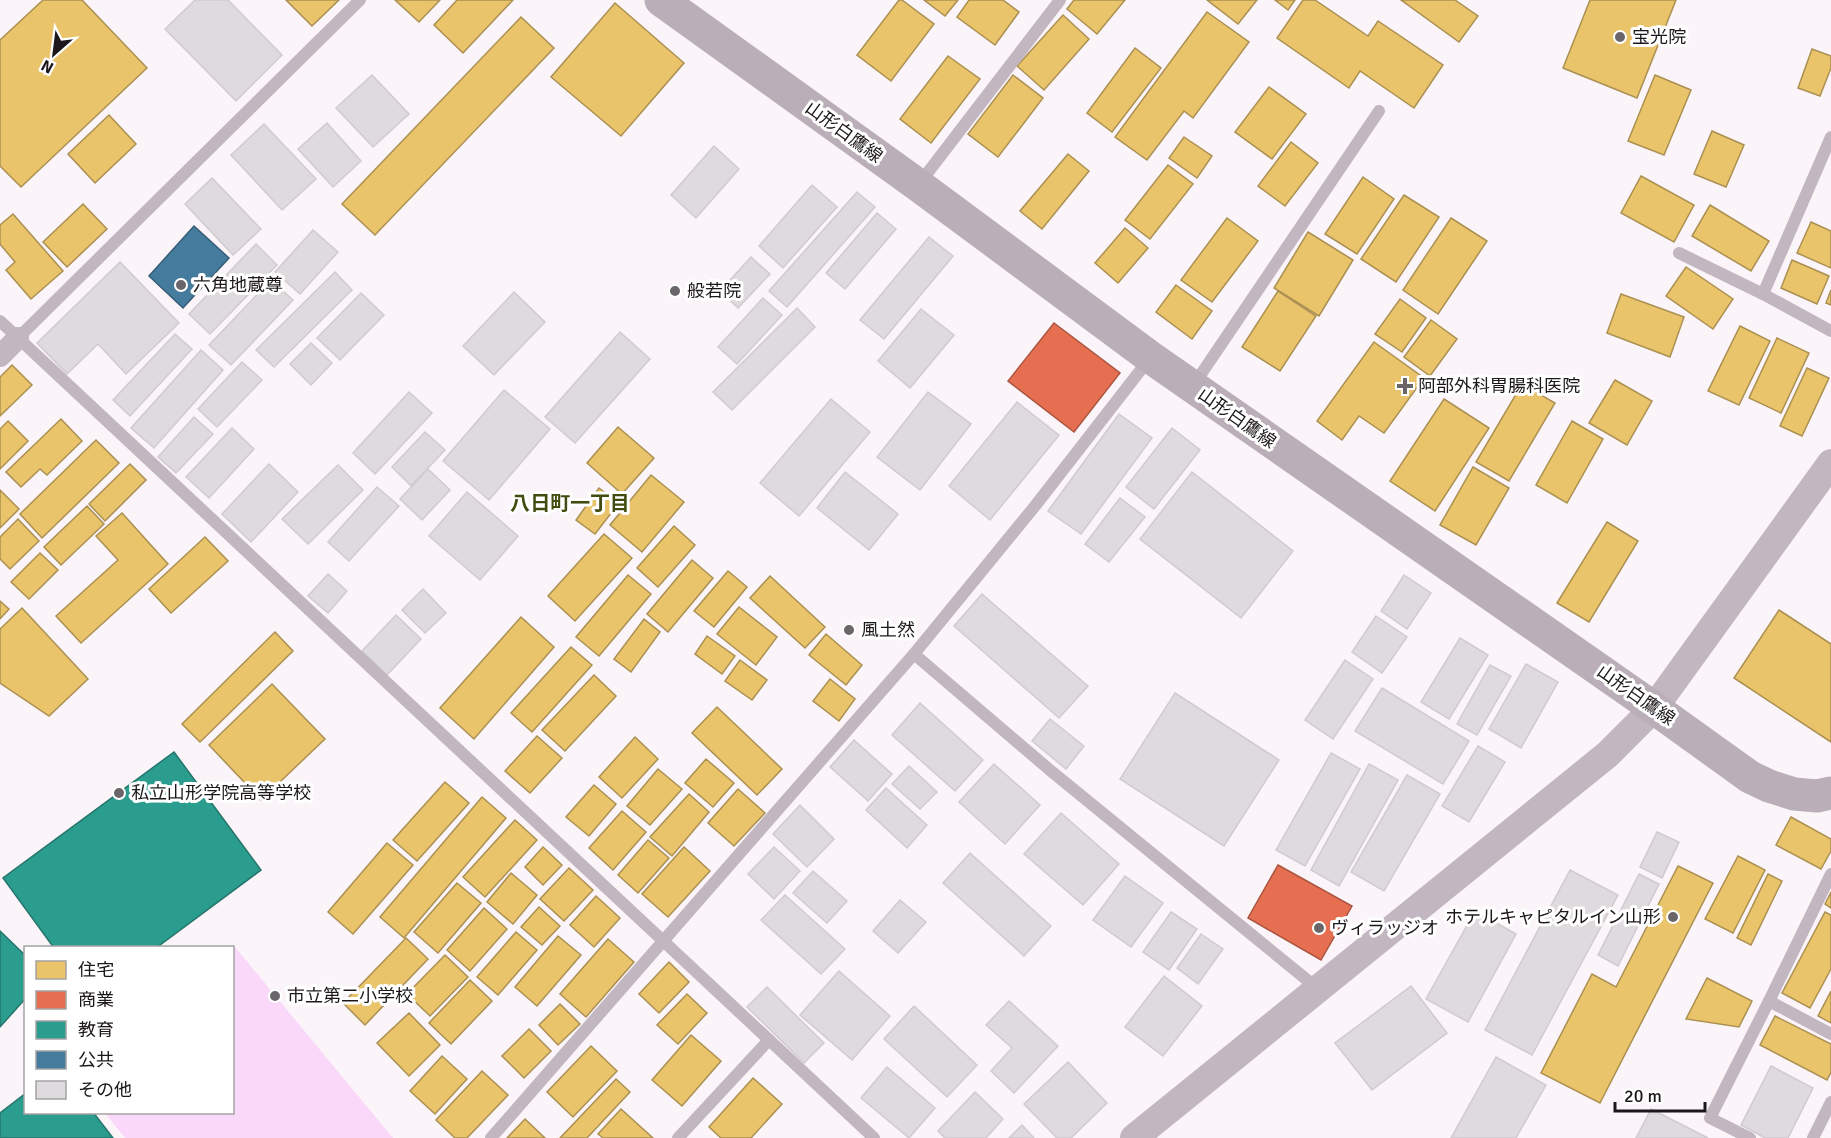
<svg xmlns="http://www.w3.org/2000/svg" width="1831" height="1138" viewBox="0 0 1831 1138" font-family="Signika,'Noto Sans JP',sans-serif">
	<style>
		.grass { fill: #fad8f9 }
		.homes { fill: #e9c46a; stroke: #ab9052; stroke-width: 1.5 }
		.shops { fill: #e76f51; stroke: #aa5540; stroke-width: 1.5 }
		.schools { fill: #2a9d8f; stroke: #26756c; stroke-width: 1.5 }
		.public { fill: #457b9d; stroke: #385d76; stroke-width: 1.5 }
		.building { fill: #dedade; stroke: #d0cbcf; stroke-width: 1.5 }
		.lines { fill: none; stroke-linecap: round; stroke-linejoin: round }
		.service { stroke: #c2b7c1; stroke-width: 12 }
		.minor { stroke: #c2b7c1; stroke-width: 22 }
		.tertiary { stroke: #c2b7c1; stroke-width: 28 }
		.primary { stroke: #baaeb9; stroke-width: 33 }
		.poi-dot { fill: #696568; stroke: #fff; stroke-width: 2 }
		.labels { text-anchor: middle; stroke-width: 6; stroke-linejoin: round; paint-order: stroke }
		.poi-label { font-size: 18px; fill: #1b171a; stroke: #fff; text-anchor: start }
		.street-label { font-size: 18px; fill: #1b171a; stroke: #fff }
		.neighbourhood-label { font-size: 20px; font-weight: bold; fill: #424b10; stroke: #fff }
	</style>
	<rect width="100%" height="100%" fill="#fbf5fa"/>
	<polygon class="grass" points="235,947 393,1138 125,1138 105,1113 232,1112 232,948"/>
	<g class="homes">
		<polygon points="43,0 82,0 147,68 21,187 0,166 0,40"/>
		<polygon points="286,0 339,0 312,26"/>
		<polygon points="395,0 440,0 419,22"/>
		<polygon points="457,0 513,0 463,53 434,25"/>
		<polygon points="899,0 902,0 934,24 891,81 857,55"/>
		<polygon points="924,0 958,0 945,16"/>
		<polygon points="969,0 1003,0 1019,12 995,45 957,17"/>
		<polygon points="1074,0 1125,0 1097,34 1067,9"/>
		<polygon points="1207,0 1257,0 1238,24"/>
		<polygon points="1275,0 1295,0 1288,10"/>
		<polygon points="1303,0 1315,0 1368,36 1378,21 1443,65 1414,108 1360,71 1349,88 1277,38"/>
		<polygon points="1401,0 1455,0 1478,16 1459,42"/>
		<polygon points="1590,0 1676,0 1637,98 1563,68"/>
		<polygon points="615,3 684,63 621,136 551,77"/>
		<polygon points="1207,12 1249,42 1193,118 1184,111 1147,160 1115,137"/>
		<polygon points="1063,15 1089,39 1044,90 1017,66"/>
		<polygon points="521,17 554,48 375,235 342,204"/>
		<polygon points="1135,48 1161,68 1112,132 1087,113"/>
		<polygon points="1812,49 1831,56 1831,68 1820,96 1798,88"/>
		<polygon points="948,56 980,79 931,143 900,119"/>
		<polygon points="1013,75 1043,98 998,157 968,134"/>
		<polygon points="1655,75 1691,90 1664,155 1628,141"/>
		<polygon points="1269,87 1306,114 1272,159 1235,132"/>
		<polygon points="109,115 136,144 95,183 68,154"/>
		<polygon points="1712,131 1744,145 1726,187 1694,174"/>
		<polygon points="1184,137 1212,156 1197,178 1169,158"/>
		<polygon points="1291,142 1318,163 1285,206 1258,186"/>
		<polygon points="1068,154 1089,171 1042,229 1020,211"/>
		<polygon points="1168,165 1193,184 1150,239 1125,220"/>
		<polygon points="1641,176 1694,205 1674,242 1621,213"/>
		<polygon points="1363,177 1394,199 1357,254 1325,234"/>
		<polygon points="1404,195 1439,217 1396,282 1361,259"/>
		<polygon points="83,204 107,229 67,267 43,242"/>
		<polygon points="1710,205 1769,241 1751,271 1692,236"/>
		<polygon points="13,214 63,271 31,299 6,270 15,262 0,244 0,225"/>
		<polygon points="1227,218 1258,241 1212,302 1181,280"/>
		<polygon points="1451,218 1487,241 1438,314 1403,290"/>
		<polygon points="1811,222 1831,231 1831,268 1797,253"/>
		<polygon points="1125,228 1148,248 1118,283 1095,263"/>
		<polygon points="1308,232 1353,260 1319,316 1274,288"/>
		<polygon points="1792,260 1829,276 1817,304 1781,288"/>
		<polygon points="1686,267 1733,299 1713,329 1666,296"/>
		<polygon points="1176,285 1212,311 1192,339 1156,312"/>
		<polygon points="1831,290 1831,305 1826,303"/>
		<polygon points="1278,291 1316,316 1280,371 1242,347"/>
		<polygon points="1621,294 1684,317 1670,357 1607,333"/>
		<polygon points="1400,299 1426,318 1402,352 1375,334"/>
		<polygon points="1431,320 1457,339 1430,376 1404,357"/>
		<polygon points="1740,326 1770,341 1739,405 1708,391"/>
		<polygon points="1777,338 1809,353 1781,413 1749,398"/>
		<polygon points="1374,342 1424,378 1384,433 1359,416 1342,440 1317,421"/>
		<polygon points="12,365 32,385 0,416 0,377"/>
		<polygon points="1807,368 1829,378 1802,436 1780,426"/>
		<polygon points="1615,380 1652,401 1627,445 1589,423"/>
		<polygon points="1522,384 1555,403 1509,481 1476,462"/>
		<polygon points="1444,399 1489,428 1435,511 1390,481"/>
		<polygon points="61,419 82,441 47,475 40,469 21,487 6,472"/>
		<polygon points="8,421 28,441 0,469 0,429"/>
		<polygon points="1572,421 1603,439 1567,503 1536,485"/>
		<polygon points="618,427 654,458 622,494 587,463"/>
		<polygon points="96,440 119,463 42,538 20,514"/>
		<polygon points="130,464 146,480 105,521 89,504"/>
		<polygon points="1473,467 1509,488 1476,545 1440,525"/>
		<polygon points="651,475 684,502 642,552 610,525"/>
		<polygon points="599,488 619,503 595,534 576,520"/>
		<polygon points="0,490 19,509 0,528"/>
		<polygon points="87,506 104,524 61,565 44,547"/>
		<polygon points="122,513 168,564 81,643 56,616 118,560 96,536"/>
		<polygon points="18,519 39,541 10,569 0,559 0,537"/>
		<polygon points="1607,522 1638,541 1589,622 1557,603"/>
		<polygon points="674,526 695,545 658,587 637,568"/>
		<polygon points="604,534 632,558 575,621 548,596"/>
		<polygon points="205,537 228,561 171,613 149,589"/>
		<polygon points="40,553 58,570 29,599 11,582"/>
		<polygon points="692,560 713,578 668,632 647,614"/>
		<polygon points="728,571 747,587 714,627 694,611"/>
		<polygon points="628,575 651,594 599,656 576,637"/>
		<polygon points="770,576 825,627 805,648 750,598"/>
		<polygon points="0,601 9,609 0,619"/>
		<polygon points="739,607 777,637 756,665 717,634"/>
		<polygon points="22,608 88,679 49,716 0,683 0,629"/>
		<polygon points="1779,610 1831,644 1831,742 1734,678"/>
		<polygon points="521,617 554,647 474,739 440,708"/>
		<polygon points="644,619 660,632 631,672 614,659"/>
		<polygon points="275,632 293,651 200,742 182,724"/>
		<polygon points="826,634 862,665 846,685 809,655"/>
		<polygon points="707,636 735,656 722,674 695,654"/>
		<polygon points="571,647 592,665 532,732 511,713"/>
		<polygon points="740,660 767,680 752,700 725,681"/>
		<polygon points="594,675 616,696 565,751 542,730"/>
		<polygon points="830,679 855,699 839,721 813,701"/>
		<polygon points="272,684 325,739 261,800 209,745"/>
		<polygon points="717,707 782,769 757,795 692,733"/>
		<polygon points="537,736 562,758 530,793 505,771"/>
		<polygon points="635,737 658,759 622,798 599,777"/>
		<polygon points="706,759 734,783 713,807 685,783"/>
		<polygon points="658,769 682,789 650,825 627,806"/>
		<polygon points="445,782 469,803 417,861 393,840"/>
		<polygon points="594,785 616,804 589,836 566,817"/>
		<polygon points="738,789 765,813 734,846 708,823"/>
		<polygon points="689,794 709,812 672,856 650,837"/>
		<polygon points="482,797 506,818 404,938 380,917"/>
		<polygon points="622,811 646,832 613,870 589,848"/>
		<polygon points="1791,817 1831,839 1831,851 1821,869 1776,845"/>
		<polygon points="515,820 537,840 485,897 463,877"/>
		<polygon points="648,840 669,858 638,893 618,875"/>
		<polygon points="387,843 413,865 353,934 328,912"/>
		<polygon points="543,847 562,865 543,885 525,867"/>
		<polygon points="684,847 710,871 668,917 642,894"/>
		<polygon points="1738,856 1765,870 1733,933 1705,919"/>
		<polygon points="1678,866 1713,883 1600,1103 1541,1073 1592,974 1616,987"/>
		<polygon points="569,868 593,890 564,921 540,899"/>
		<polygon points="511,873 537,895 513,924 487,902"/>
		<polygon points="1768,874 1782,881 1751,945 1737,938"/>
		<polygon points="457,883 481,903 438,953 414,932"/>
		<polygon points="1831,892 1831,908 1825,904"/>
		<polygon points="596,896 620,918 594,947 570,925"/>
		<polygon points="539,907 560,926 542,945 521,927"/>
		<polygon points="484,908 507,929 470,971 447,950"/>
		<polygon points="1825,912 1831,915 1831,969 1810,1008 1782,993"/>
		<polygon points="516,932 537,950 498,995 477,977"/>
		<polygon points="558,936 581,955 537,1006 515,987"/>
		<polygon points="406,938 428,959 365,1025 343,1003"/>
		<polygon points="608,939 634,962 586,1017 560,994"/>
		<polygon points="445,955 468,977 430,1016 407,994"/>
		<polygon points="669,962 689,982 659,1013 639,994"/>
		<polygon points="1707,978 1752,1001 1739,1027 1686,1019"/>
		<polygon points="470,980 492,1001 451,1044 429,1023"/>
		<polygon points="1831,991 1831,1023 1818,1016"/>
		<polygon points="687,994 707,1013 678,1044 657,1025"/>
		<polygon points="560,1004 580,1024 558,1045 539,1025"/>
		<polygon points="409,1013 440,1045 409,1076 377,1043"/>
		<polygon points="1775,1016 1831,1044 1831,1072 1827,1080 1760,1045"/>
		<polygon points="529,1029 551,1051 524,1078 502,1056"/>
		<polygon points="691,1035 721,1061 682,1106 652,1080"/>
		<polygon points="591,1046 617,1071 573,1117 547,1092"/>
		<polygon points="442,1056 467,1079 435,1114 410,1091"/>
		<polygon points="482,1071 508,1095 467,1138 455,1138 436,1120"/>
		<polygon points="753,1078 782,1104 751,1138 721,1138 709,1127"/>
		<polygon points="616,1079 630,1092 587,1138 560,1138"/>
		<polygon points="621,1109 653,1138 603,1138 598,1134"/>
		<polygon points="525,1119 545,1138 507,1138"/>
	</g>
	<g class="shops">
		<polygon points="1054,323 1120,373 1074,432 1008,381"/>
		<polygon points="1278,865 1352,906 1321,960 1248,918"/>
	</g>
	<g class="schools">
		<polygon points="174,752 261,870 156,948 54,948 3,878"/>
		<polygon points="0,931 26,956 26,998 0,1027"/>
		<polygon points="26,1093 26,1112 93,1112 113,1138 0,1138 0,1113"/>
	</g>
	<polygon class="public" points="194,226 229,258 183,308 149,276"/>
	<g class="building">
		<polygon points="195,0 228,0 282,55 236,101 165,29"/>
		<polygon points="372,75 409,114 373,147 336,108"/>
		<polygon points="327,123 361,161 333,187 298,149"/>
		<polygon points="264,124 316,179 282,210 231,155"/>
		<polygon points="714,146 739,169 696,218 671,195"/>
		<polygon points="212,178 261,229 233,255 185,204"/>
		<polygon points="812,185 837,207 783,268 759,246"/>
		<polygon points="857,192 875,207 787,307 769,291"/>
		<polygon points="877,213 896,229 845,289 826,273"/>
		<polygon points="313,230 338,252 300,294 275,272"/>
		<polygon points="929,237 953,256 884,339 860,320"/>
		<polygon points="256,244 277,265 210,334 189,314"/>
		<polygon points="751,257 770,274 738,308 720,291"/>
		<polygon points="120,262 179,323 126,374 98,344 67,374 37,343"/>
		<polygon points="335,272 352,290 274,367 256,350"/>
		<polygon points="271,280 293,300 231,365 209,345"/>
		<polygon points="514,292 545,322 494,375 463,346"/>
		<polygon points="361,293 384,315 340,360 317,338"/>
		<polygon points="763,298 782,315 737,364 718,347"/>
		<polygon points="797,308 815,327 732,410 713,392"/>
		<polygon points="921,309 954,335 910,388 878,361"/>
		<polygon points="620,332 650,359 575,443 545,417"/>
		<polygon points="175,334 192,349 130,416 113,400"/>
		<polygon points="311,343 332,363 311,385 290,364"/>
		<polygon points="201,350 223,370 154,448 131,428"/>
		<polygon points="242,362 262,380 217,427 198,409"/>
		<polygon points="504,390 550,429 489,500 443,461"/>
		<polygon points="409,392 432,413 375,474 353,453"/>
		<polygon points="928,392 971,424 920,490 877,457"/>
		<polygon points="831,399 870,432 799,516 760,483"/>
		<polygon points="1017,402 1059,435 990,520 949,486"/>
		<polygon points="1119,414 1152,438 1081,534 1048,511"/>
		<polygon points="194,417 213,434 176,473 158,457"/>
		<polygon points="232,428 254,449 209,498 186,477"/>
		<polygon points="1172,428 1200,450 1154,509 1126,487"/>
		<polygon points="425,432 445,450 411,486 392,467"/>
		<polygon points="269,464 298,492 251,542 222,514"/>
		<polygon points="338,465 363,490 308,544 282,519"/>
		<polygon points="428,469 450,490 422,520 400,499"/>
		<polygon points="845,472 898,514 869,550 817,508"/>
		<polygon points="1192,472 1293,551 1241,618 1140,539"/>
		<polygon points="377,487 399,506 349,561 328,542"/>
		<polygon points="467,492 518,536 480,580 429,536"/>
		<polygon points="1120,498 1145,517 1109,562 1085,544"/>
		<polygon points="328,574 347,591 328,613 308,596"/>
		<polygon points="1404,575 1431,593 1407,629 1381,611"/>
		<polygon points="423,589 446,613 425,633 402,610"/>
		<polygon points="982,594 1088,686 1059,718 954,626"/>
		<polygon points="396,615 421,639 387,675 362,651"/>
		<polygon points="1376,616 1407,637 1382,673 1352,652"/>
		<polygon points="1460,638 1488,655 1449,719 1421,702"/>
		<polygon points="1345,660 1373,679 1333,739 1305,720"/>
		<polygon points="1526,664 1558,682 1521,748 1489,729"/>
		<polygon points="1490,665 1511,676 1477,735 1457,724"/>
		<polygon points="1382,688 1469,741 1443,784 1355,731"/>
		<polygon points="1175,693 1279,760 1224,846 1120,779"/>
		<polygon points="920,703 983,760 955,791 892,735"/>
		<polygon points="1050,719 1084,746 1066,769 1032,741"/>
		<polygon points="854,740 892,774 868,801 830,767"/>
		<polygon points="1478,746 1505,762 1469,822 1442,806"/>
		<polygon points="1331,753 1360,769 1305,866 1276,850"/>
		<polygon points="994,764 1040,805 1005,844 959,802"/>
		<polygon points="1369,764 1398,780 1339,886 1311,870"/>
		<polygon points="909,766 937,792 920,809 892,784"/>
		<polygon points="1407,775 1440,794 1384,891 1351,872"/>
		<polygon points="886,788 927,825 907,848 866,810"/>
		<polygon points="800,805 834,839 807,867 773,834"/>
		<polygon points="1061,813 1119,864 1083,905 1024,854"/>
		<polygon points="1657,832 1679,842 1662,878 1640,867"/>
		<polygon points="774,847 800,871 774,899 748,874"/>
		<polygon points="970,853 1051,926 1024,956 943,883"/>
		<polygon points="1570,870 1618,895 1532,1055 1485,1030"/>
		<polygon points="813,871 847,901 827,923 793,893"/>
		<polygon points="1639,874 1659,884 1618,966 1598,955"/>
		<polygon points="1125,876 1163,903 1131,947 1093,920"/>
		<polygon points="785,895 845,949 821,974 761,920"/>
		<polygon points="900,900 926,922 898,953 873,931"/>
		<polygon points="1475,911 1516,934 1468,1022 1426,999"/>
		<polygon points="1171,912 1197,929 1169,970 1143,952"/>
		<polygon points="1201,934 1223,949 1198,984 1177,968"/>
		<polygon points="839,971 890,1016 852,1060 800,1015"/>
		<polygon points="1164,976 1202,1006 1163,1056 1125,1027"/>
		<polygon points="1411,986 1447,1033 1372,1090 1335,1043"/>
		<polygon points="767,987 824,1043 804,1063 747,1007"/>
		<polygon points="1009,1001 1058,1046 1014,1093 991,1071 1012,1048 986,1025"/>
		<polygon points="914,1006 977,1065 947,1097 884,1039"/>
		<polygon points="1496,1057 1546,1085 1516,1138 1451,1138"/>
		<polygon points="1068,1062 1107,1103 1071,1138 1057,1138 1024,1104"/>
		<polygon points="1771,1066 1813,1088 1788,1138 1765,1138 1741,1125"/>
		<polygon points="887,1067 935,1108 909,1138 861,1098"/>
		<polygon points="975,1092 1003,1119 986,1138 945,1138 938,1131"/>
		<polygon points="1651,1109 1708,1138 1636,1138"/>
		<polygon points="1022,1125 1034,1138 1009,1138"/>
	</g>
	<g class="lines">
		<g class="service">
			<polyline points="919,184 1060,0"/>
			<polyline points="1679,253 1763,294 1831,331"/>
			<polyline points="1763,294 1831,137"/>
			<polyline points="0,321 874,1138"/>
			<polyline points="18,338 360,0"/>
			<polyline points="1193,386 1379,111"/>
			<polyline points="914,654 1051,771 1317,988"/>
			<polyline points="1831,874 1769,1001 1831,1034"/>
			<polyline points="491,1138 914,654 1035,506 1150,358"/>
			<polyline points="678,1138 769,1040"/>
			<polyline points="1750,1138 1710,1118 1769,1001"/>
			<polyline points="1813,1138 1831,1102"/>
		</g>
		<polyline class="minor" points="0,356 18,338"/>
		<polyline class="tertiary" points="1134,1138 1608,754 1654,708 1831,463"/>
		<polyline class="primary" points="661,0 918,185 1150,357 1654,708 1750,777 1769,786 1794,794 1817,796 1831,793"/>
	</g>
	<g class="poi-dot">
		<circle cx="1620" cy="37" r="6"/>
		<circle cx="181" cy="285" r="6"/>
		<circle cx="675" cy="291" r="6"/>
		<path d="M1402 377h6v6h6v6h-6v6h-6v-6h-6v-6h6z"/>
		<circle cx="849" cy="630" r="6"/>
		<circle cx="119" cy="793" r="6"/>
		<circle cx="1673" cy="917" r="6"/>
		<circle cx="1319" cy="928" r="6"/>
		<circle cx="275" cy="996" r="6"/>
	</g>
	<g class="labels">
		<g class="poi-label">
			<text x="1632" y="43">宝光院</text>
			<text x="193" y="291">六角地蔵尊</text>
			<text x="687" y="297">般若院</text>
			<text x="1418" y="392">阿部外科胃腸科医院</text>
			<text x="861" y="636">風土然</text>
			<text x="131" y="799">私立山形学院高等学校</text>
			<text x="1661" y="923" text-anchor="end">ホテルキャピタルイン山形</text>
			<text x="1331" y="934">ヴィラッジオ</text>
			<text x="287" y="1002">市立第二小学校</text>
		</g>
		<g class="street-label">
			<text transform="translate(844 132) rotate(36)" y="6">山形白鷹線</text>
			<text transform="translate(1237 418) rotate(35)" y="6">山形白鷹線</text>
			<text transform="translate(1636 695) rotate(35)" y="6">山形白鷹線</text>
		</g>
		<g class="neighbourhood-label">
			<text x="570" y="510">八日町一丁目</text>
		</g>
	</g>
	<rect x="24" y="946" width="210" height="168" fill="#ffffff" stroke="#a4a2a3" stroke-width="1.5"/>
	<rect x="36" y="961" width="30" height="18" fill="#e9c46a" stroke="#a4a2a3" stroke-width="1.5"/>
	<text x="78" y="976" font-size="18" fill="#1b171a">住宅</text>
	<rect x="36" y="991" width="30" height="18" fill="#e76f51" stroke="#a4a2a3" stroke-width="1.5"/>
	<text x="78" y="1006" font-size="18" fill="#1b171a">商業</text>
	<rect x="36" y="1021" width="30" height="18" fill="#2a9d8f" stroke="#a4a2a3" stroke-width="1.5"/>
	<text x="78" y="1036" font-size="18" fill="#1b171a">教育</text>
	<rect x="36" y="1051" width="30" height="18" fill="#457b9d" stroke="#a4a2a3" stroke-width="1.5"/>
	<text x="78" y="1066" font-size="18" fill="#1b171a">公共</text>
	<rect x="36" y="1081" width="30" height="18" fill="#dedade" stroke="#a4a2a3" stroke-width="1.5"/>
	<text x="78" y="1096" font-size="18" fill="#1b171a">その他</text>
	<g transform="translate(54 54) rotate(208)" stroke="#ffffff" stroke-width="4.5" paint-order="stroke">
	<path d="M0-4.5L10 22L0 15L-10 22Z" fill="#1b171a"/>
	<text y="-9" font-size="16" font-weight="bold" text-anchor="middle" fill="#1b171a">N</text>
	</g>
	<path d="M1615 1102v9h90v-9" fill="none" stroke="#1b171a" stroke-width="3"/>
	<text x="1624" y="1102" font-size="18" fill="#1b171a" stroke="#ffffff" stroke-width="4.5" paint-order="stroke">20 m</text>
</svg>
